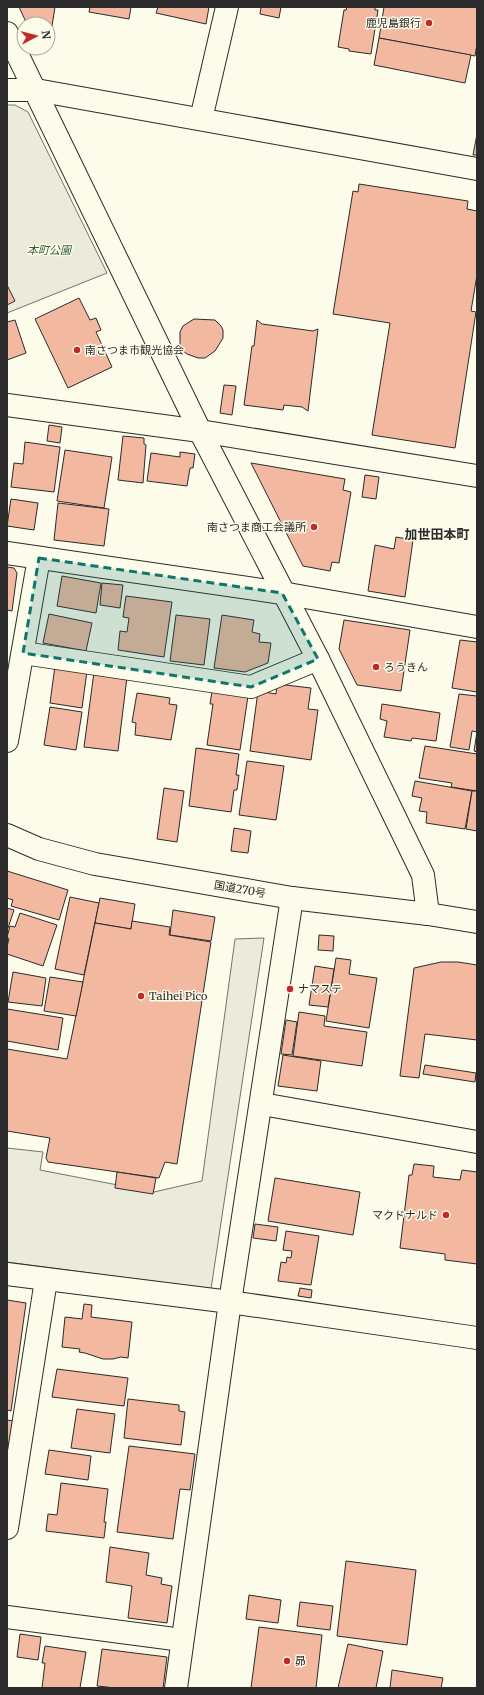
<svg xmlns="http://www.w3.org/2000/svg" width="484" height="1695" viewBox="0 0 484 1695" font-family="Merriweather,'Noto Sans JP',serif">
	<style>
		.green { fill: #ecebdb; stroke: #74746e }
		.parking { fill: #eceadb; stroke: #74746e }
		.building { fill: #f2b8a0; stroke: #2b2b2b }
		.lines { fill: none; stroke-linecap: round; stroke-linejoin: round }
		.minor-casing { stroke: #2b2b2b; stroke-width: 24 }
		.highway-casing { stroke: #2b2b2b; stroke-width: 24 }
		.minor { stroke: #fdfbea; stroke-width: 22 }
		.highway { stroke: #fdfbea; stroke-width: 22 }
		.marked { fill: #0f766e; fill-opacity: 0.2; stroke: #0f766e; stroke-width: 3; stroke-dasharray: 8 5; stroke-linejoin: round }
		.poi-dot { fill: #c62828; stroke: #fdfbea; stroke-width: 1.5 }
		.labels { text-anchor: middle; stroke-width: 3; stroke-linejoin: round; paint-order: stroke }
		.poi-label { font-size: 11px; fill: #2b2b2b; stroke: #fdfbea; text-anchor: start }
		.park-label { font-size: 11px; font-style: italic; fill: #34623c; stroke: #fdfbea }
		.street-label { font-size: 11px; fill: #2b2b2b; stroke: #fdfbea }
		.quarter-label { font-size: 13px; font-weight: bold; fill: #2b2b2b; stroke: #fdfbea }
	</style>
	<rect width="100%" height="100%" fill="#fdfbea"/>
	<polygon class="green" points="7,105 15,105 28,112 107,273 7,313"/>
	<polygon class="parking" points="264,938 211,1289 7,1262 7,1148 43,1152 40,1170 154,1192 202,1181 235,939"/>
	<g class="building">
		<polygon points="19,7 55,7 52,26 48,25 48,24 26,22"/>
		<polygon points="90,7 131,7 129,19 89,12"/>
		<polygon points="158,7 209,7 206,24 156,13"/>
		<polygon points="261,7 281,7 279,18 260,14"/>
		<polygon points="347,7 375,7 375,10 378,10 371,54 349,51 349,49 338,47 344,10 346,10"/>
		<polygon points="384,7 477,7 477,44 475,56 379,38"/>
		<polygon points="379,38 471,55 465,83 374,65"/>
		<polygon points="477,134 477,155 473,155"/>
		<polygon points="359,184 468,201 467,209 477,211 477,275 471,311 476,312 455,448 372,435 390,323 333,314 353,191 358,192"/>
		<polygon points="7,285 15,301 7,305"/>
		<polygon points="79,298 90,320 96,318 101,330 96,332 112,367 68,388 35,319"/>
		<polygon points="194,319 215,320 221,326 223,330 223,338 215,351 205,358 198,358 187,354 182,350 180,344 180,332 183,326"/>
		<polygon points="15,320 26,353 7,360 7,322"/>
		<polygon points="257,320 262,324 313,331 318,329 308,411 302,407 284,405 283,410 244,405 252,346 254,346"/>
		<polygon points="224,385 236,386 232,415 220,413"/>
		<polygon points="49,425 62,427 60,443 47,441"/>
		<polygon points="123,436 144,438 144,444 146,445 143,483 118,480"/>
		<polygon points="25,442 60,447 54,492 11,487 14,463 23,464"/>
		<polygon points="65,450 112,457 104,508 57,501"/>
		<polygon points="180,452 195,454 193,468 190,468 187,486 147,481 151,453 180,457"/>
		<polygon points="251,463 345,479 343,490 351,492 339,563 332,562 330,571 303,566"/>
		<polygon points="365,475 379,477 376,499 362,497"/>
		<polygon points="11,499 38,503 34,530 7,526"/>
		<polygon points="58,503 109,509 104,546 54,540"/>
		<polygon points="396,537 413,540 405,597 368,591 375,545 394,549"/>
		<polygon points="7,567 14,568 17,573 12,611 7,610"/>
		<polygon points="62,576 101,583 96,613 57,606"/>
		<polygon points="102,583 123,585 120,608 100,605"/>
		<polygon points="126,596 172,602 164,657 118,650 120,631 127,632 129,618 123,617"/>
		<polygon points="49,614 92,623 86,651 43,643"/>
		<polygon points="176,615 210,619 204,665 170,661"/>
		<polygon points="222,615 254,620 252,632 260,634 259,642 271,643 268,663 245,672 214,668"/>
		<polygon points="344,620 410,630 401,691 357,685 339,649"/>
		<polygon points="460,640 477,642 477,692 452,688"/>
		<polygon points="55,666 87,671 82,708 50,703"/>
		<polygon points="94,672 127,677 118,751 84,747"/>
		<polygon points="277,684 311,688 308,709 318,710 311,760 250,751 258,691 276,694"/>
		<polygon points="212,691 248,696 240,750 207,745 213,704 210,704"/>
		<polygon points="137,693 170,698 169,704 177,705 171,740 135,735 136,723 132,722"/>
		<polygon points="459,694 477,696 477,752 474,751 477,732 472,731 469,750 450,747"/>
		<polygon points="382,704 440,713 436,741 412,738 411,741 384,737 387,721 380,719"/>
		<polygon points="50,707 82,712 76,750 44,745"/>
		<polygon points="425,746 477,754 477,791 451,787 452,783 419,778"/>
		<polygon points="196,748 239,754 236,775 239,775 237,790 234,790 231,812 189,806"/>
		<polygon points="247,761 284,766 276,820 239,815"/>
		<polygon points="415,781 472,791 465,829 426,823 427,812 419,811 422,798 412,796"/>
		<polygon points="164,788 184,791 177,842 157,839"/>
		<polygon points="472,791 477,791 477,831 466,829"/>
		<polygon points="234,828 251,831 248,853 231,851"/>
		<polygon points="7,871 68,890 59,920 11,906 13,900 7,898"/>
		<polygon points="70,897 99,903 84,975 55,969"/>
		<polygon points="100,898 135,904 131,929 95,923"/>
		<polygon points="7,908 14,910 7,931"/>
		<polygon points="173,910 215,917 211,941 170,935"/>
		<polygon points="20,913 57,925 43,966 7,954 7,946 9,939 7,937 10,926 15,927"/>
		<polygon points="132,921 170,927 169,935 211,942 177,1164 165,1162 159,1178 48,1162 46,1158 50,1138 7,1131 7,1049 67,1059 95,923 131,929"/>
		<polygon points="319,935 334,936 333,951 318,950"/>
		<polygon points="336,958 351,960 349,974 377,978 369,1028 326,1021"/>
		<polygon points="441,962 458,962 477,965 477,1040 425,1034 419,1078 400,1076 414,968"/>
		<polygon points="315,966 334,969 328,1007 309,1005"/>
		<polygon points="13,972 46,978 42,1006 8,1002"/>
		<polygon points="50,977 83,982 76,1016 44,1011"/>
		<polygon points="7,1009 63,1018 58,1050 7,1041"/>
		<polygon points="299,1012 325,1016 324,1026 367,1032 362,1066 293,1056"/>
		<polygon points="286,1020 297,1022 292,1055 281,1054"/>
		<polygon points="283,1055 321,1061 317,1091 278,1086"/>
		<polygon points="425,1065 476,1073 475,1082 423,1074"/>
		<polygon points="414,1164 434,1166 433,1177 460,1180 462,1170 477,1172 477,1264 445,1260 445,1254 400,1248 409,1175 412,1175"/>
		<polygon points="117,1172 156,1178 153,1194 115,1188"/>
		<polygon points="275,1178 360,1192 353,1235 268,1221"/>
		<polygon points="255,1224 278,1227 276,1241 253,1238"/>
		<polygon points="286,1231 319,1236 311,1285 278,1281 281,1262 286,1263 287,1257 291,1258 292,1251 283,1250"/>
		<polygon points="300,1288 312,1290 311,1298 298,1296"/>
		<polygon points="7,1300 26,1303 11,1411 7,1410"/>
		<polygon points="84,1304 92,1305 91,1317 132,1322 128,1358 121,1357 113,1359 103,1359 85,1353 79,1352 80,1349 62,1347 65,1317 82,1319"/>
		<polygon points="57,1369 128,1378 124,1406 52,1397"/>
		<polygon points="128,1399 179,1405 179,1411 185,1412 181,1445 124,1438"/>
		<polygon points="77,1409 115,1414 110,1453 71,1448"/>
		<polygon points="7,1420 14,1421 11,1443 7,1443"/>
		<polygon points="129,1446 195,1454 190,1490 180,1489 173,1539 117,1532"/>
		<polygon points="49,1450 91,1456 88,1480 45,1474"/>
		<polygon points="61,1483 108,1489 104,1522 106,1522 104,1538 46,1531 48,1514 57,1515"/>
		<polygon points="110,1547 149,1553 146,1575 162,1578 161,1584 172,1586 167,1623 128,1618 132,1586 106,1582"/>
		<polygon points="346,1561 416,1570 407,1645 337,1636"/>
		<polygon points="249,1595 281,1600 278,1623 246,1619"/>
		<polygon points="300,1602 333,1606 330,1630 297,1626"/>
		<polygon points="259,1627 322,1635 316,1688 251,1688"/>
		<polygon points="20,1634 41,1637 38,1660 17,1657"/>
		<polygon points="348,1644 383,1651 376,1688 338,1688"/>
		<polygon points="45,1646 86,1652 80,1688 42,1688 45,1663 42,1663"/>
		<polygon points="102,1649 167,1657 163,1688 116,1688 97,1686"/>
		<polygon points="392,1670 443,1678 441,1688 390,1688"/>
	</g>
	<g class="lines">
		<defs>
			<g id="minor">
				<polyline points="7,33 200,431 318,659 423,875 428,914"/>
				<polyline points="7,90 36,90 477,169"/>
				<polyline points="201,119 227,7"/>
				<polyline points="7,405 200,431 477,476"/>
				<polyline points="7,553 282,593 477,627"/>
				<polyline points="23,653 251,687 318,659"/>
				<polyline points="7,741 39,558"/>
				<polyline points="262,1104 477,1142"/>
				<polyline points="7,1274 230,1302 477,1338"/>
				<polyline points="7,1528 46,1280"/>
				<polyline points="7,1617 182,1640"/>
				<polyline points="176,1688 230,1302 292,898"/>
			</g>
			<polyline id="highway" points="7,835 39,849 95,864 292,898 428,914 477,922"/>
		</defs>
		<use href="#minor" class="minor-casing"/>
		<use href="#highway" class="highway-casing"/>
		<use href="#minor" class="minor"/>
		<use href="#highway" class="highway"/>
	</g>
	<path class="marked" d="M39,558L282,593L318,659L251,687L23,653Z"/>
	<g class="poi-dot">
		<circle cx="429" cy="23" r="4"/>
		<circle cx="77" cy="350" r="4"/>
		<circle cx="314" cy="527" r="4"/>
		<circle cx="376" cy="667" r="4"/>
		<circle cx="290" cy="989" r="4"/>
		<circle cx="141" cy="996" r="4"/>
		<circle cx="446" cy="1215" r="4"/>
		<circle cx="287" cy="1661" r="4"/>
	</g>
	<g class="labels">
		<g class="poi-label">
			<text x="421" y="27" text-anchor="end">鹿児島銀行</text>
			<text x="85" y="354">南さつま市観光協会</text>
			<text x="306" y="531" text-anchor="end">南さつま商工会議所</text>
			<text x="384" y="671">ろうきん</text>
			<text x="298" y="993">ナマステ</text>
			<text x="149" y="1000">Taihei Pico</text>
			<text x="438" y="1219" text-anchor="end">マクドナルド</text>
			<text x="295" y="1665">昴</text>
		</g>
		<g class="park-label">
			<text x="49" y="254">本町公園</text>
		</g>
		<g class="street-label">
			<text transform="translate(240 889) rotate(10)" y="4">国道270号</text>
		</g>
		<g class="quarter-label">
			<text x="437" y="539">加世田本町</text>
		</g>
	</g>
	<rect width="484" height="1695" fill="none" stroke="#2b2b2b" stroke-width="16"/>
	<g transform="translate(36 36) rotate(83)"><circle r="19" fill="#fdfbea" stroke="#a9a89e"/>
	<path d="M0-3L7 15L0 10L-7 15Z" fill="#c62828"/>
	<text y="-6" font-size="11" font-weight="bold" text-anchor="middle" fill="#2b2b2b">N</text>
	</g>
</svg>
